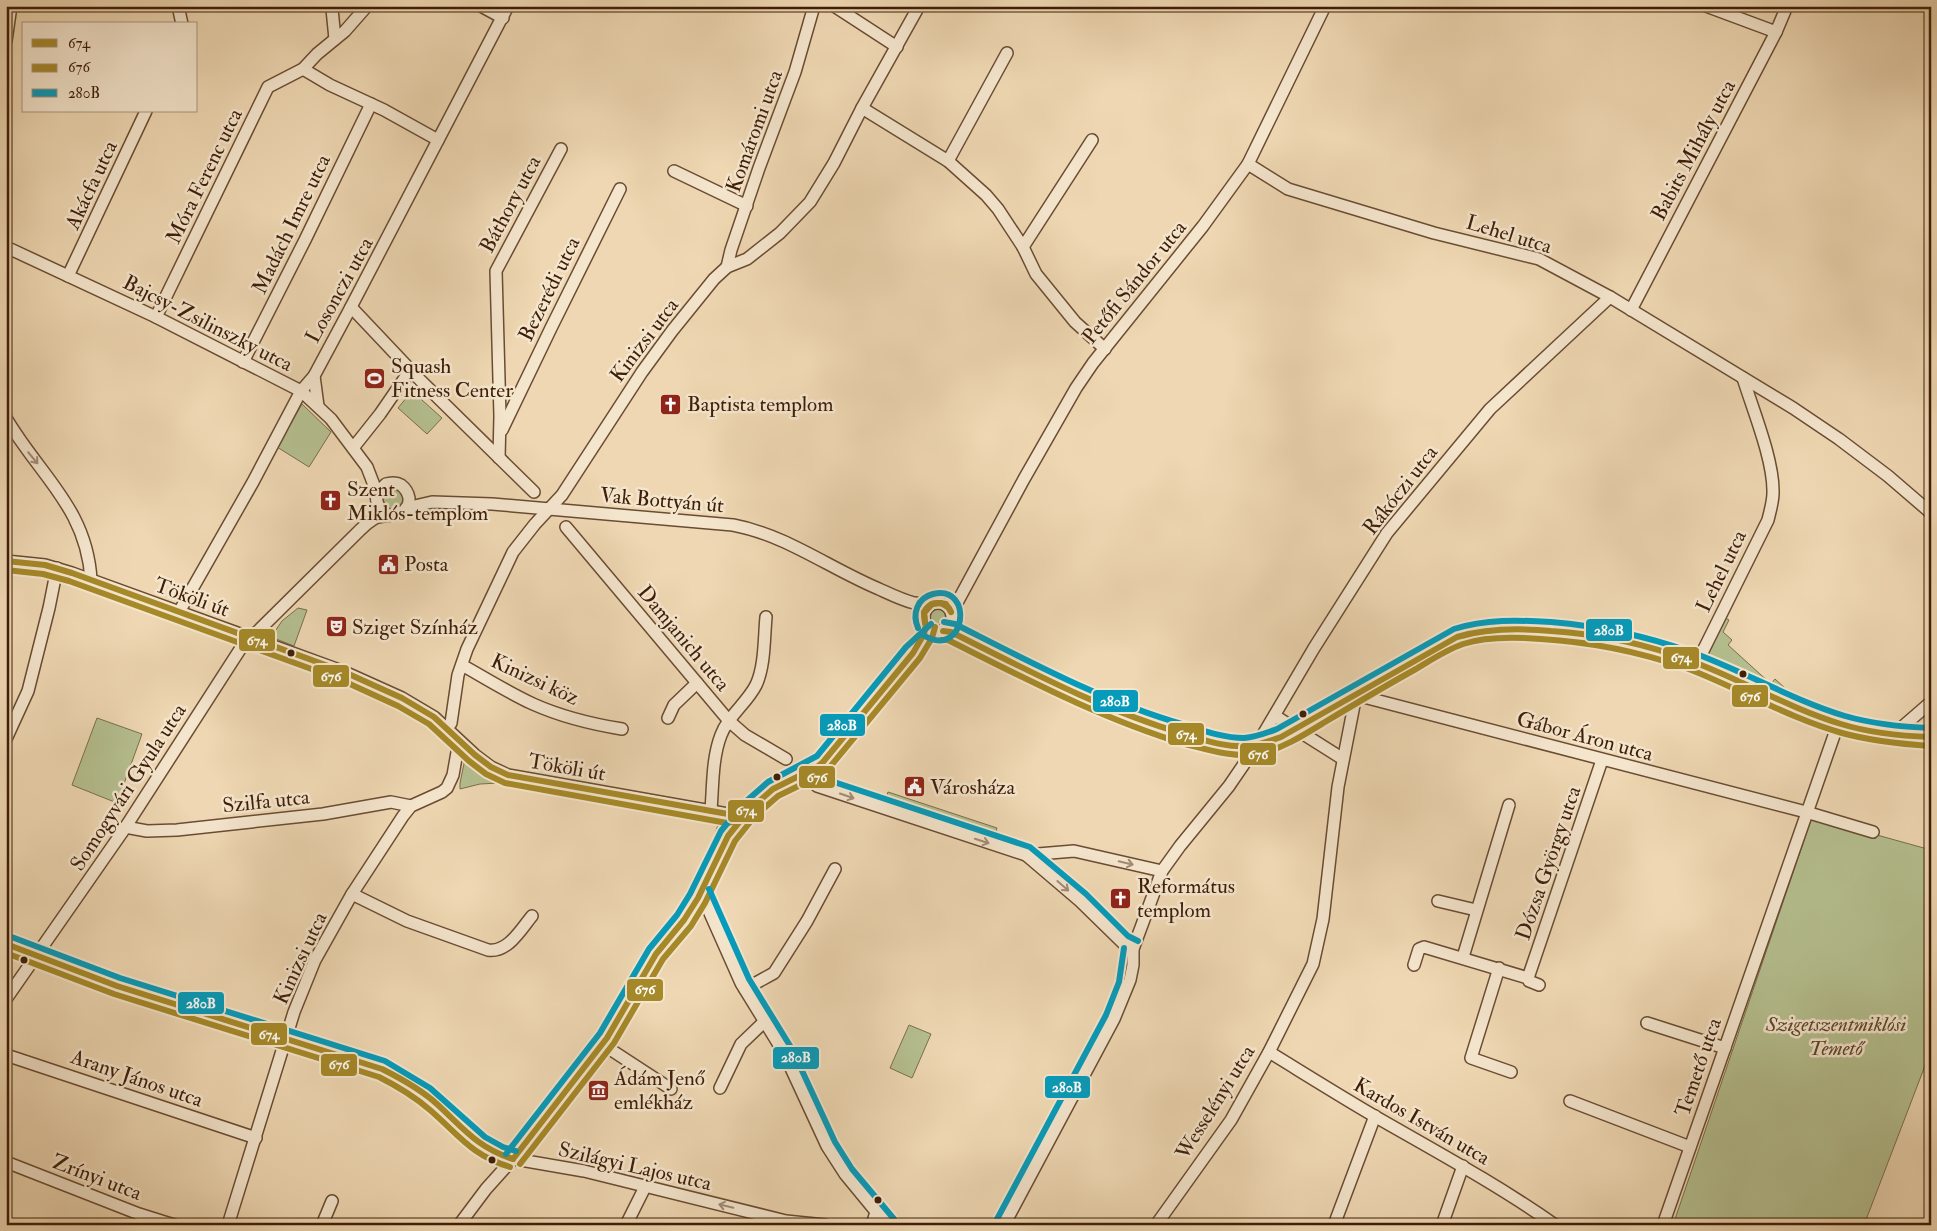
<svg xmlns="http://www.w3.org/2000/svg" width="1937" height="1231" viewBox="0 0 1937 1231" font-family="'IM FELL Double Pica',serif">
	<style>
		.green { fill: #b5bf8f; stroke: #7a6e4c }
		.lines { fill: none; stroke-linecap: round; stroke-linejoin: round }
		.minor-casing { stroke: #6a4c32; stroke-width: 14 }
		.minor { stroke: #f4e5cd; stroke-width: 11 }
		.bus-1-casing { stroke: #f4e5cd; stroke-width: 10 }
		.bus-2-casing { stroke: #f4e5cd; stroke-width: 10 }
		.bus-3-casing { stroke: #f4e5cd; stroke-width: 10 }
		.bus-1 { stroke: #a68928; stroke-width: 6 }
		.bus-2 { stroke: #a68928; stroke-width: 6 }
		.bus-3 { stroke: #069bba; stroke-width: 6 }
		.oneway { stroke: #a28b74 }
		.bus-dot { fill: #3e1e08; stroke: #f4e5cd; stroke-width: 2 }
		.labels { text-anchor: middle; stroke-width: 5; stroke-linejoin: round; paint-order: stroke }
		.street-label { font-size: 21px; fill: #3e1e08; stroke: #f4e5cd }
		.poi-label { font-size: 21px; fill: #3e1e08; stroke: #f4e5cd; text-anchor: start }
		.park-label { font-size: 21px; font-style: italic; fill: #5c462a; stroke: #f4e5cd }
		.line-badge { stroke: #f4e5cd; stroke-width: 2 }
		.badge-label { font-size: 14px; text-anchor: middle; font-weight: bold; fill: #fff }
	</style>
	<rect width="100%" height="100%" fill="#eed7b2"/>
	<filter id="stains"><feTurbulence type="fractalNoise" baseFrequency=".004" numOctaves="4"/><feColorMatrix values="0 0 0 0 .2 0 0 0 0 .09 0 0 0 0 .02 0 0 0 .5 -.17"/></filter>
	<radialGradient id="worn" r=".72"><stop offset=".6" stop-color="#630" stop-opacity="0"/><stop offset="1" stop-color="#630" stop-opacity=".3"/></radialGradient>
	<g class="green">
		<polygon points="412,391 442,418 427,434 398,408"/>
		<polygon points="302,404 331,432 309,467 277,447"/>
		<circle cx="392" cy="499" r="11"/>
		<circle cx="938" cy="617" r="9"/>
		<polygon points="298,608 307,610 294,646 271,637 282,621"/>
		<polygon points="1725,618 1729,620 1723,632 1732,640 1728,645 1771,684 1775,679 1798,700 1779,692 1766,683 1741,670 1715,663 1710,659 1709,652"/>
		<polygon points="97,718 142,734 117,803 72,785"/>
		<polygon points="466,754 518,782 480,784 460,789 460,783"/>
		<polygon points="888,792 997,828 994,838 885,801"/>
		<polygon points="1812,817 1931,850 1931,1050 1864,1225 1673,1225"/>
		<polygon points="909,1025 931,1034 912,1078 890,1068"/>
	</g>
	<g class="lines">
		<defs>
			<g id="minor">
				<polyline points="178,6 182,24"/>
				<polyline points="330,6 332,9 335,39"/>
				<polyline points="481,6 503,18"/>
				<polyline points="834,6 897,47"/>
				<polyline points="1706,6 1776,32"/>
				<polyline points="6,41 11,6"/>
				<polyline points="303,69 330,85 384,110 438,140"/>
				<polyline points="862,108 948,161 986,195 998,209 1023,247 1036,274 1075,322 1105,349"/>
				<polyline points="948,161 1007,53"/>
				<polyline points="1248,164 1288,189 1434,233 1539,259 1610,297 1793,408 1839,439 1888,476 1931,513"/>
				<polyline points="674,171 747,206"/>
				<polyline points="6,247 156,317 301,391 331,419 367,467 377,493"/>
				<polyline points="1023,247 1092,140"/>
				<polyline points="727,267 731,250 759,168 795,72 814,6"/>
				<polyline points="68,276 146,111"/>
				<polyline points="351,307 421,381 534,492"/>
				<polyline points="1631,310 1776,32 1787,6"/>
				<polyline points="156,317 268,87 303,69 317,54 345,31 367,6"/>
				<polyline points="243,362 305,240 371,104"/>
				<polyline points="314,376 318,406"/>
				<path d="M6,418C39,475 87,508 91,580"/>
				<polyline points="502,430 551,328 620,189"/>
				<polyline points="353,448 380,414 411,369"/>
				<polyline points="499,458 500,416 496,271 561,149"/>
				<path d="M406,508L432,502L492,504L733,525C786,535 829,568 879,589C890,594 902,600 914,603C921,604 927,603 933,603"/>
				<polyline points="566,527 729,721 745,735 786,759"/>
				<polyline points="6,561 45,565 72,573 342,671 402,698 434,717 475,755 491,767 508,775 728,814 749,810"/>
				<circle cx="938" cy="617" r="14"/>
				<polyline points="179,612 253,482 301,391 314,376 351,307 508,6"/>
				<polyline points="952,612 1024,479 1076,388 1093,363 1203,226 1248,164 1325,6"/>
				<path d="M943,631L951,632C1030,671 1108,715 1194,737C1217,743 1241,751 1265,743C1286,736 1306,723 1325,712C1369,687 1412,659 1457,637C1484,628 1512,629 1540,630C1597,633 1656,646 1709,668C1788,701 1841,738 1931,737"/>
				<path d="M248,637L257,632L360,530C364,526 370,521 375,518C387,513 410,519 409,498C408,493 405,488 401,485C396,482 391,483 386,484L377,493C375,503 379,510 388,515"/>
				<path d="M1697,663L1768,520C1770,511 1773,502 1773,493C1774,461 1753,410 1743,378"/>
				<path d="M462,665C485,678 509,693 533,704C562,717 591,724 622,729"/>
				<polyline points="1356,695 1806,812 1873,832"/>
				<polyline points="1275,716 1343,759"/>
				<polyline points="668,718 674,705 697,683"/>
				<polyline points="447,729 451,723 458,675 467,649 513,552 535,524 562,495 642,372 672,331 714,279 727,267 747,259 780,233 810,202 834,163 862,108 919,6"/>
				<polyline points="1893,735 1931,702"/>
				<polyline points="1261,738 1314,648 1387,533 1490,409 1610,297"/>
				<polyline points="6,739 28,691 49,608 57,568"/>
				<polyline points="808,771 811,780 817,786 1026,855 1074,851 1162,871"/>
				<path d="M711,810C713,786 712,758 721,735C728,716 747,703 756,685C765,666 764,638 766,617"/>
				<polyline points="125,827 147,831 177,830 323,814 391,802 411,806"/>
				<polyline points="719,844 728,814"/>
				<polyline points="1026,855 1080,901 1123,943 1133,949"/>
				<polyline points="701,893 741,983 784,1053 827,1146 845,1174 887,1225"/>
				<path d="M352,894L407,921L488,950C508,953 521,929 532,916"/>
				<polyline points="1438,901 1476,910"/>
				<polyline points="6,944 117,986 382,1069 397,1076 425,1095 438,1105 463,1133 486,1148 503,1157 584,1171 786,1221 825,1225"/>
				<polyline points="1463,957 1509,805"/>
				<polyline points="1414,965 1419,949 1424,947 1528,978 1529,981 1539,985"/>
				<polyline points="1499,968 1471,1058 1511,1072"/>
				<polyline points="1528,978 1602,760"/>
				<polyline points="745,989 774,973 807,921 835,869"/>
				<polyline points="6,999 123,831 248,637"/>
				<polyline points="1647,1023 1725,1048"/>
				<polyline points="602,1044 671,1089"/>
				<path d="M1269,1052C1305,1074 1340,1096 1376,1117C1437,1152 1498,1185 1555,1225"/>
				<polyline points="6,1055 256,1138"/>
				<polyline points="720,1088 741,1044 765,1021"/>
				<polyline points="1570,1101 1690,1147"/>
				<polyline points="6,1162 139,1214 174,1225"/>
				<polyline points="228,1225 294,1012 315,960 352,894 403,816 411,806 442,792 447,788 453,775 459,741"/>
				<polyline points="322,1225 332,1201"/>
				<polyline points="459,1225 486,1189 513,1159 607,1038 656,954 684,920 698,898 716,858 728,836 749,810 773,789 817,767 823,762 913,653 931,635 936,631"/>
				<polyline points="626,1225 645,1187"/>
				<polyline points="872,1225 876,1212"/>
				<polyline points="1004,1225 1114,1019 1130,980 1133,965 1133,949 1162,871 1180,846 1229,786 1257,745"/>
				<polyline points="1156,1225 1231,1120 1269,1052 1313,964 1323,919 1338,787 1356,695"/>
				<polyline points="1334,1225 1375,1116"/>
				<polyline points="1442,1225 1463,1166"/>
				<polyline points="1663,1225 1838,724"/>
			</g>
		</defs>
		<use href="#minor" class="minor-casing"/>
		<use href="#minor" class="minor"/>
		<defs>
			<g id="bus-1">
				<polyline points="6,561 45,565 72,573 342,671 402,698 434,717 475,755 491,767 508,775 728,814 749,810 773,789 817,767 823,762 913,653 924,634 926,625"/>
				<path d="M925,623L924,612C930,602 936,602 946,604L951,612"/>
				<polyline points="925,623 924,613 932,604 941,603 949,608 951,612"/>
				<path d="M943,631L951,632C1027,670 1102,710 1184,734C1205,740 1226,748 1248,746C1259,745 1270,741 1281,737L1457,637C1488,628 1519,628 1551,631C1598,634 1646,644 1691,661C1742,680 1789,708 1841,724C1870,733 1900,736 1931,737"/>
				<path d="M6,944L117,986L382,1069C402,1079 422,1090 438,1105C464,1129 478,1148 513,1159"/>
				<polyline points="513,1159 607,1038 656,954 684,920 698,898 728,836 749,810 757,804"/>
			</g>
			<g id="bus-2">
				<polyline points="6,570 43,574 69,581 339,679 398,706 429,724 469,761 486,774 505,783 727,823 753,818 778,796 821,775 829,768 920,658 932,638 935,627"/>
				<path d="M942,640H948C1026,679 1102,719 1185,744C1209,750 1234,758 1258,754C1282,749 1304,735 1325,722C1355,704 1385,686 1416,669C1431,660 1446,650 1463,644C1487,636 1516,637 1541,639C1591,642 1640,652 1686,668C1739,688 1788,718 1842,733C1871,741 1900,744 1931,746"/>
				<path d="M6,953L114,994L379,1077C397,1086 415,1097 430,1110C460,1136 471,1155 510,1167"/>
				<polyline points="520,1164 614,1043 663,959 691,926 705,903 735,841 755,816 762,811"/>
			</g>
			<g id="bus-3">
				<path d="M944,622L955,624C1030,662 1104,702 1185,725C1204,731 1224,738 1244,738C1256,737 1266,733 1277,729L1454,629C1486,619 1518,620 1551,622C1599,626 1646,636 1691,652C1744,671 1792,700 1845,716C1873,724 1901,727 1931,728"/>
				<path d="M918,628C912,614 917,598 933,594C975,584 966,661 923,635"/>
				<polyline points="816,768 822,778 1030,847 1086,894 1128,936 1138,941"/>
				<polyline points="709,889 749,979 792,1049 835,1142 852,1169 894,1219"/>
				<polyline points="9,936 120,978 385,1061 430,1088 485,1137 503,1147 516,1151"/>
				<polyline points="506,1154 600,1033 649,949 677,915 690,894 721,831 743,804 768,782 817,756 906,647 931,624"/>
				<polyline points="996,1221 1106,1015 1119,982 1124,948"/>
			</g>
		</defs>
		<use href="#bus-1" class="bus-1-casing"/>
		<use href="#bus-2" class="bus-2-casing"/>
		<use href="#bus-3" class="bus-3-casing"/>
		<use href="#bus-1" class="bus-1"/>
		<use href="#bus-2" class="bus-2"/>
		<use href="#bus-3" class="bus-3"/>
	</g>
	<defs><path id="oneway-shaft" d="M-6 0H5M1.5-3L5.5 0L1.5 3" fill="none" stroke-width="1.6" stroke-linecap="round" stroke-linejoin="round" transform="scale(1.25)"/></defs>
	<g class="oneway">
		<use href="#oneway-shaft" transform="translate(33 458) rotate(50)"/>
		<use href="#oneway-shaft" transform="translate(847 796) rotate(19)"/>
		<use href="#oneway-shaft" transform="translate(982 841) rotate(18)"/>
		<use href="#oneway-shaft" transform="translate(1126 863) rotate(13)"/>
		<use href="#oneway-shaft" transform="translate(1063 886) rotate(41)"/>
		<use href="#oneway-shaft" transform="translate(726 1206) rotate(-167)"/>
	</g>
	<defs>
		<symbol id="stadium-square" viewBox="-11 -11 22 22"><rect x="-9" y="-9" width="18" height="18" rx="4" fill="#8f2418" stroke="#f4e5cd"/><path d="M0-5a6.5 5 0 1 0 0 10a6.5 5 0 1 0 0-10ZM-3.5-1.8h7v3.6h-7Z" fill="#fff"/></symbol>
		<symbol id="church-square" viewBox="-11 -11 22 22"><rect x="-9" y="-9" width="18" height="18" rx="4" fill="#8f2418" stroke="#f4e5cd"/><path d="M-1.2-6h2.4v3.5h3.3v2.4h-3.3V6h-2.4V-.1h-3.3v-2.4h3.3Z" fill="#fff"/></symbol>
		<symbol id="civic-square" viewBox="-11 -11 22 22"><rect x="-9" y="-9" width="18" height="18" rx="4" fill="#8f2418" stroke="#f4e5cd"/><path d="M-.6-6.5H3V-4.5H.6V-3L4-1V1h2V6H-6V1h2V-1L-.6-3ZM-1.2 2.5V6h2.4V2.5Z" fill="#fff"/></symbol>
		<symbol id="theatre-square" viewBox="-11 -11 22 22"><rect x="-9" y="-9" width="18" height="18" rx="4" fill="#8f2418" stroke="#f4e5cd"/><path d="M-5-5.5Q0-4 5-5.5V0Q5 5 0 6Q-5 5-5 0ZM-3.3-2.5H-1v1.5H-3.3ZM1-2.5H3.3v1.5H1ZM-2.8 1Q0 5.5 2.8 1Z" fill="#fff"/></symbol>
		<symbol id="museum-square" viewBox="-11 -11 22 22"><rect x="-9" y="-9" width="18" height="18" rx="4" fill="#8f2418" stroke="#f4e5cd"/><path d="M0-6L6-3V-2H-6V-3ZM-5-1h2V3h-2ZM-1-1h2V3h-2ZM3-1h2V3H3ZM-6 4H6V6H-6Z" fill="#fff"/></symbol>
	</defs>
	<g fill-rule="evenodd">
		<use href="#stadium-square" x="362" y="366" width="25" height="25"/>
		<use href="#church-square" x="658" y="392" width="25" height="25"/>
		<use href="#church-square" x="318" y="488" width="25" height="25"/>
		<use href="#civic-square" x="376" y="552" width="25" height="25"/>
		<use href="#theatre-square" x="324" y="614" width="25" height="25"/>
		<use href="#civic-square" x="902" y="774" width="25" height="25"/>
		<use href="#church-square" x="1108" y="886" width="25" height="25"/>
		<use href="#museum-square" x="586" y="1078" width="25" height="25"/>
	</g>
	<g class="bus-dot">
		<circle cx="291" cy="653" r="4.5"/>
		<circle cx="1743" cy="674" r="4.5"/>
		<circle cx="1303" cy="714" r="4.5"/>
		<circle cx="777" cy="777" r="4.5"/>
		<circle cx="24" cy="960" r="4.5"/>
		<circle cx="492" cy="1160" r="4.5"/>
		<circle cx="878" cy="1200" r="4.5"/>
	</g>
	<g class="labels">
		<g class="street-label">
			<text transform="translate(754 131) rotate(-70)" y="7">Komáromi utca</text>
			<text transform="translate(1693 150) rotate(-62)" y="7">Babits Mihály utca</text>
			<text transform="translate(204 176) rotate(-64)" y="7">Móra Ferenc utca</text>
			<text transform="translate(91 185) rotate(-65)" y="7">Akácfa utca</text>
			<text transform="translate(510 204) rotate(-62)" y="7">Báthory utca</text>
			<text transform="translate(291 224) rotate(-64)" y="7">Madách Imre utca</text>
			<text transform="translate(1509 234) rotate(17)" y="7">Lehel utca</text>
			<text transform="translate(1134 282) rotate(-51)" y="7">Petőfi Sándor utca</text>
			<text transform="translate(549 289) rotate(-64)" y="7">Bezerédi utca</text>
			<text transform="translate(339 290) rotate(-61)" y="7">Losonczi utca</text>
			<text transform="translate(208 323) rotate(27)" y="7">Bajcsy-Zsilinszky utca</text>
			<text transform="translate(644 340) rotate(-53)" y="7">Kinizsi utca</text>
			<text transform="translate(1400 490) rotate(-52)" y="7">Rákóczi utca</text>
			<text transform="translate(662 500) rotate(5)" y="7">Vak Bottyán út</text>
			<text transform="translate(1721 571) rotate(-64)" y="7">Lehel utca</text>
			<text transform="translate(192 597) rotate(20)" y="7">Tököli út</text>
			<text transform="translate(684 638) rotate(50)" y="7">Damjanich utca</text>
			<text transform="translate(535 679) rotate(25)" y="7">Kinizsi köz</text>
			<text transform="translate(1585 736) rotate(15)" y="7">Gábor Áron utca</text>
			<text transform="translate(567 767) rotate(10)" y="7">Tököli út</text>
			<text transform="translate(128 787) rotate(-57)" y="7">Somogyvári Gyula utca</text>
			<text transform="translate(266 801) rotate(-6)" y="7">Szilfa utca</text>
			<text transform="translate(1548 863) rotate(-71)" y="7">Dózsa György utca</text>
			<text transform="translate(300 958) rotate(-65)" y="7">Kinizsi utca</text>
			<text transform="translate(1698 1067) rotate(-71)" y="7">Temető utca</text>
			<text transform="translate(137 1078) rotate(19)" y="7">Arany János utca</text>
			<text transform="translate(1215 1102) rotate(-58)" y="7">Wesselényi utca</text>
			<text transform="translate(1422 1121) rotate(30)" y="7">Kardos István utca</text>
			<text transform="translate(635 1166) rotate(13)" y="7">Szilágyi Lajos utca</text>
			<text transform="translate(97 1177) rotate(21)" y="7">Zrínyi utca</text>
		</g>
		<g class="poi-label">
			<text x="391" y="373">Squash<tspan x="391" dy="24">Fitness Center</tspan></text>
			<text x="687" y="411">Baptista templom</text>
			<text x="347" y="496">Szent<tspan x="347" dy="24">Miklós-templom</tspan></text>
			<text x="404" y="571">Posta</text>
			<text x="352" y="634">Sziget Színház</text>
			<text x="930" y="794">Városháza</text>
			<text x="1137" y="893">Református<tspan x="1137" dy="24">templom</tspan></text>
			<text x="614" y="1085">Ádám Jenő<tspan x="614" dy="24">emlékház</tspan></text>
		</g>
		<g class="park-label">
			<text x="1836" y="1031">Szigetszentmiklósi<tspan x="1836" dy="24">Temető</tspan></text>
		</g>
	</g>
	<g class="line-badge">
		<rect x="1585" y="618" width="48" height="24" rx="5" fill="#069bba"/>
		<rect x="238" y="628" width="38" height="24" rx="5" fill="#a68928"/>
		<rect x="1662" y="646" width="38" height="24" rx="5" fill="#a68928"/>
		<rect x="312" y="664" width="38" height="24" rx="5" fill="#a68928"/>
		<rect x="1731" y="684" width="38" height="24" rx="5" fill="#a68928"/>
		<rect x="1092" y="689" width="47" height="24" rx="5" fill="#069bba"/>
		<rect x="819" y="713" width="47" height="24" rx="5" fill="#069bba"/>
		<rect x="1167" y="722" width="38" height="24" rx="5" fill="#a68928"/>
		<rect x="1239" y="742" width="38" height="24" rx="5" fill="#a68928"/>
		<rect x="798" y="765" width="38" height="24" rx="5" fill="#a68928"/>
		<rect x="727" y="799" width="38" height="24" rx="5" fill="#a68928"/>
		<rect x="626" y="978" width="38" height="24" rx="5" fill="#a68928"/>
		<rect x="177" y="991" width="48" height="24" rx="5" fill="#069bba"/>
		<rect x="250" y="1022" width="38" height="24" rx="5" fill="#a68928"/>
		<rect x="772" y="1046" width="48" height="24" rx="5" fill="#069bba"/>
		<rect x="320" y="1053" width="38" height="24" rx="5" fill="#a68928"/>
		<rect x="1044" y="1075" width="47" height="24" rx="5" fill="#069bba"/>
	</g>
	<g class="badge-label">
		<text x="1609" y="635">280B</text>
		<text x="257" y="645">674</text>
		<text x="1681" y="662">674</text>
		<text x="331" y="681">676</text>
		<text x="1750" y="701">676</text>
		<text x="1115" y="706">280B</text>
		<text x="842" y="730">280B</text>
		<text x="1186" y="739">674</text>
		<text x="1258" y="759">676</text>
		<text x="817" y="782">676</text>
		<text x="746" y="815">674</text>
		<text x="645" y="994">676</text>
		<text x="201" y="1008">280B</text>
		<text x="269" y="1039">674</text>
		<text x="796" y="1062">280B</text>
		<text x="339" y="1069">676</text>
		<text x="1067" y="1092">280B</text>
	</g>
	<rect width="1937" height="1231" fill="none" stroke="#eed7b2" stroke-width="25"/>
	<rect x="8" y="8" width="1922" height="1216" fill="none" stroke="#3e1e08" stroke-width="2.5"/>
	<rect x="12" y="12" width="1912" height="1206" fill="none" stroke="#3e1e08"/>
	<rect x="22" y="22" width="175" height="90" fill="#f4e5cd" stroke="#ab957e"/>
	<rect x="32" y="39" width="25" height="8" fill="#a68928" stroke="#ab957e"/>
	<text x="68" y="48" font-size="15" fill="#3e1e08">674</text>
	<rect x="32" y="64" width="25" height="8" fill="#a68928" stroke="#ab957e"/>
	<text x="68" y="72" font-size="15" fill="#3e1e08">676</text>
	<rect x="32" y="89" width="25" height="8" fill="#069bba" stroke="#ab957e"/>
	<text x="68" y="98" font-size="15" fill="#3e1e08">280B</text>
	<rect width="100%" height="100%" filter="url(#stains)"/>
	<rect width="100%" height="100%" fill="url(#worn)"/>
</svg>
